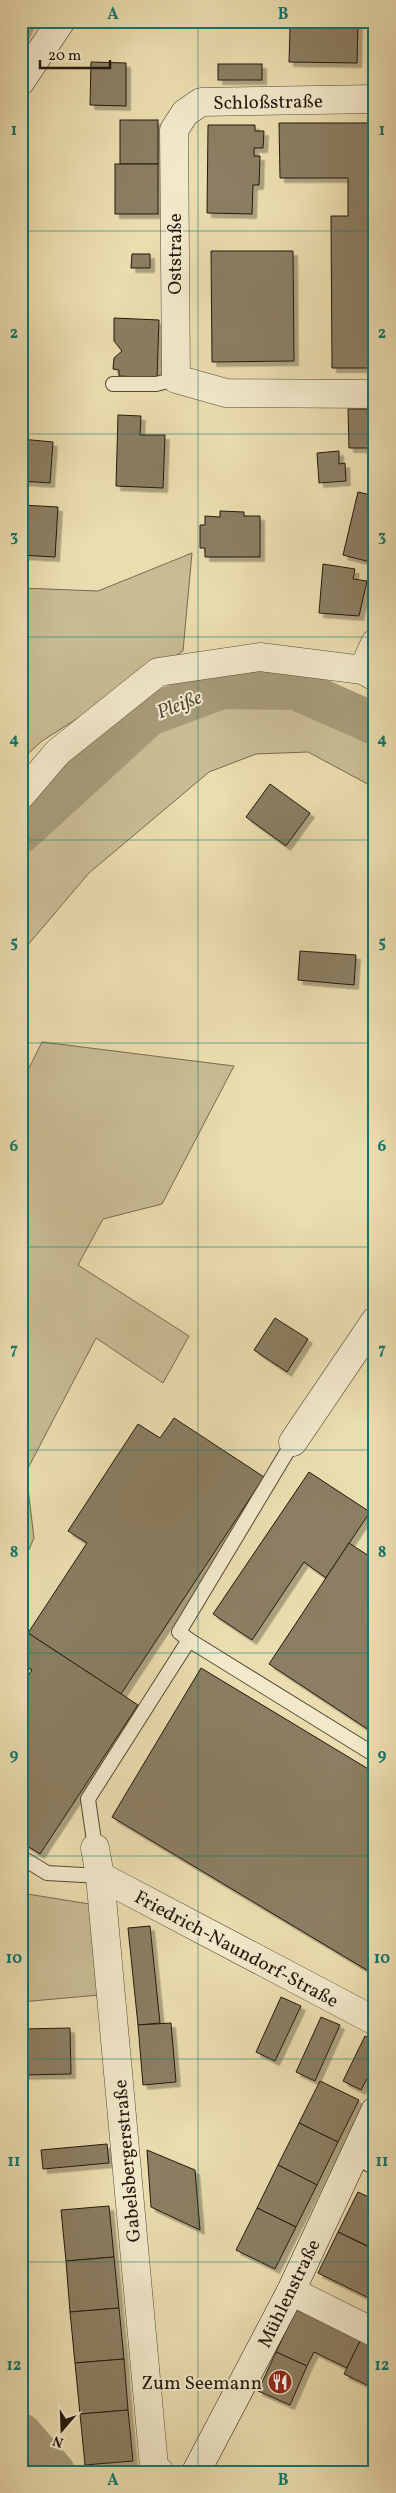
<svg xmlns="http://www.w3.org/2000/svg" width="396" height="2493" viewBox="0 0 396 2493" font-family="Vollkorn,serif">
	<style>
		.green { fill: #c9bc94; stroke: #766a52 }
		.lines { fill: none; stroke-linecap: round; stroke-linejoin: round }
		.river { stroke: #a79a79; stroke-width: 42 }
		.building { fill: #8b7e62; stroke: #22180f; filter: url(#shadow) }
		.lane-casing { stroke: #544937; stroke-width: 16 }
		.street-casing { stroke: #544937; stroke-width: 29 }
		.secondary-casing { stroke: #22180f; stroke-width: 29 }
		.lane { stroke: #f2e9cb; stroke-width: 14 }
		.street { stroke: #f2e9cb; stroke-width: 28 }
		.secondary { stroke: #f2e9cb; stroke-width: 28 }
		.grid { fill: none; stroke: #0f766e; stroke-width: 1; stroke-opacity: 0.55 }
		.labels { text-anchor: middle; stroke-width: 4; stroke-linejoin: round; paint-order: stroke }
		.street-label { font-size: 19px; fill: #22180f; stroke: #f2e9cb }
		.poi-label { font-size: 19px; fill: #22180f; stroke: #f2e9cb; text-anchor: end }
		.water-label { font-size: 20px; font-style: italic; fill: #574c39; stroke: #f2e9cb }
		.neatline { fill: none; stroke: #0f766e; stroke-width: 2 }
		.grid-label { font-size: 16px; text-anchor: middle; font-weight: bold; fill: #0f766e }
	</style>
	<defs>
		<filter id="shadow"><feDropShadow dx="4.5" dy="4.5" stdDeviation="0" flood-color="#0004"/></filter>
	</defs>
	<rect width="100%" height="100%" fill="#ebddaf"/>
	<filter id="stains"><feTurbulence type="fractalNoise" baseFrequency=".004" numOctaves="4"/><feColorMatrix values="0 0 0 0 .2 0 0 0 0 .09 0 0 0 0 .02 0 0 0 .5 -.17"/></filter>
	<radialGradient id="worn" r=".72"><stop offset=".6" stop-color="#630" stop-opacity="0"/><stop offset="1" stop-color="#630" stop-opacity=".3"/></radialGradient>
	<g class="green">
		<polygon points="192,553 183,651 42,741 21,760 21,588 98,591"/>
		<polygon points="222,688 296,689 375,724 375,788 308,752 256,754 209,772 89,873 21,953 21,832 149,715"/>
		<polygon points="42,1042 234,1066 162,1204 103,1219 78,1265 189,1336 163,1383 96,1338 26,1472 34,1538 21,1568 21,1084"/>
		<polygon points="21,1893 102,1906 111,1994 21,2002"/>
	</g>
	<g class="lines">
		<g class="river">
			<polyline points="21,832 149,715 222,688 296,689 375,724"/>
			<polyline points="21,2434 54,2472"/>
		</g>
	</g>
	<g class="building">
		<polygon points="21,21 31,21 21,42"/>
		<polygon points="285,21 358,21 357,63 289,62 290,28 285,25"/>
		<polygon points="91,62 126,63 126,106 90,105"/>
		<rect x="218" y="64" width="44" height="16"/>
		<rect x="120" y="120" width="38" height="44"/>
		<polygon points="279,123 375,123 375,368 332,368 331,216 348,216 348,178 280,178"/>
		<polygon points="208,125 255,125 255,131 264,131 263,148 254,148 254,156 260,156 259,185 253,185 252,214 207,213"/>
		<rect x="115" y="164" width="43" height="50"/>
		<polygon points="211,251 293,251 294,361 212,362"/>
		<polygon points="132,254 150,254 150,268 131,268"/>
		<polygon points="114,318 159,320 157,378 119,376 119,370 113,369 114,358 122,351 114,341"/>
		<polygon points="348,409 375,409 375,448 349,448"/>
		<polygon points="118,415 141,416 140,435 165,435 163,488 116,486"/>
		<polygon points="21,439 53,442 50,483 21,481"/>
		<polygon points="339,451 339,464 345,463 346,481 319,483 317,453"/>
		<polygon points="358,492 375,496 374,563 343,555"/>
		<polygon points="21,505 58,507 55,557 21,555"/>
		<polygon points="220,511 244,512 244,516 260,516 260,557 205,557 205,548 200,548 200,525 205,525 205,516 220,517"/>
		<polygon points="323,564 355,569 353,579 367,581 359,616 319,613"/>
		<polygon points="270,784 310,813 286,846 246,817"/>
		<polygon points="300,951 356,955 354,985 298,980"/>
		<polygon points="275,1318 308,1339 287,1372 254,1350"/>
		<polygon points="174,1418 264,1477 121,1694 28,1633 87,1543 68,1531 138,1424 160,1438"/>
		<polygon points="309,1472 370,1512 326,1578 304,1562 252,1640 213,1614"/>
		<polygon points="349,1543 375,1560 375,1734 269,1664"/>
		<polygon points="28,1633 138,1705 40,1854 21,1842 21,1686 32,1670 21,1663 21,1643"/>
		<polygon points="201,1668 375,1773 375,1975 112,1817"/>
		<polygon points="150,1926 160,2023 138,2025 128,1928"/>
		<polygon points="281,1997 301,2006 275,2061 256,2052"/>
		<polygon points="321,2017 340,2025 315,2081 296,2072"/>
		<polygon points="171,2023 176,2082 143,2085 138,2025"/>
		<polygon points="70,2028 71,2074 21,2075 21,2029"/>
		<polygon points="365,2036 375,2041 375,2064 361,2090 343,2081"/>
		<polygon points="320,2081 359,2100 338,2142 299,2123"/>
		<polygon points="299,2123 338,2142 317,2185 278,2165"/>
		<polygon points="107,2144 109,2163 43,2169 41,2150"/>
		<polygon points="147,2150 195,2170 200,2230 151,2207"/>
		<polygon points="278,2165 317,2185 296,2227 257,2208"/>
		<polygon points="358,2192 375,2200 375,2232 368,2246 338,2232"/>
		<polygon points="109,2206 114,2257 66,2261 61,2210"/>
		<polygon points="257,2208 296,2227 275,2269 236,2250"/>
		<polygon points="338,2232 375,2250 375,2301 318,2273"/>
		<polygon points="114,2257 119,2308 70,2312 66,2261"/>
		<polygon points="119,2308 124,2359 75,2363 70,2312"/>
		<polygon points="296,2309 361,2339 347,2368 314,2352 307,2366 276,2352"/>
		<polygon points="361,2339 375,2346 375,2389 344,2374"/>
		<polygon points="276,2352 307,2366 290,2405 258,2391"/>
		<polygon points="124,2359 128,2410 80,2414 75,2363"/>
		<polygon points="128,2410 133,2461 85,2465 80,2414"/>
	</g>
	<g class="lines">
		<defs>
			<g id="lane">
				<polyline points="113,384 156,384 176,379"/>
				<polyline points="189,1640 375,1755"/>
				<polyline points="95,1848 88,1799 189,1640 179,1632 293,1442"/>
				<polyline points="21,1857 47,1873 100,1876"/>
				<polyline points="354,2156 375,2168"/>
			</g>
			<g id="street">
				<polyline points="375,99 201,102 185,113 174,130 176,379 226,393 375,394"/>
				<polyline points="363,670 375,643"/>
				<polyline points="21,795 58,752 158,672 260,657 363,670 375,677"/>
				<polyline points="293,1442 375,1321"/>
				<polyline points="95,1848 100,1876 154,2466 160,2472"/>
				<polyline points="100,1876 375,2021"/>
				<polyline points="291,2291 375,2333"/>
			</g>
			<g id="secondary">
				<polyline points="21,81 61,21"/>
				<polyline points="196,2472 291,2291 375,2111"/>
			</g>
		</defs>
		<use href="#lane" class="lane-casing"/>
		<use href="#street" class="street-casing"/>
		<use href="#secondary" class="secondary-casing"/>
		<use href="#lane" class="lane"/>
		<use href="#street" class="street"/>
		<use href="#secondary" class="secondary"/>
	</g>
	<path class="grid" d="M198,21V2472M21,231H375M21,434H375M21,637H375M21,840H375M21,1043H375M21,1247H375M21,1450H375M21,1653H375M21,1856H375M21,2059H375M21,2262H375"/>
	<defs>
		<symbol id="restaurant-disc" viewBox="-11 -11 22 22"><circle r="9.5" fill="#8f2418" stroke="#f2e9cb"/><path d="M-5-6h1v4h1v-4h1v4h1v-4h1v5L-1.5 .5V6h-2V.5L-5-1ZM5-6V6H3V1.5H1.5Q1.5-4 5-6Z" fill="#fff"/></symbol>
	</defs>
	<g fill-rule="evenodd">
		<use href="#restaurant-disc" x="266" y="2368" width="28" height="28"/>
	</g>
	<g class="labels">
		<g class="street-label">
			<text transform="translate(268 101) rotate(-1)" y="7">Schloßstraße</text>
			<text transform="translate(174 254) rotate(-90)" y="7">Oststraße</text>
			<text transform="translate(237 1948) rotate(28)" y="7">Friedrich-Naundorf-Straße</text>
			<text transform="translate(126 2161) rotate(-95)" y="7">Gabelsbergerstraße</text>
			<text transform="translate(288 2293) rotate(-64)" y="7">Mühlenstraße</text>
		</g>
		<g class="poi-label">
			<text x="262" y="2389">Zum Seemann</text>
		</g>
		<g class="water-label">
			<text transform="translate(179 704) rotate(-21)" y="7">Pleiße</text>
		</g>
	</g>
	<rect width="396" height="2493" fill="none" stroke="#ebddaf" stroke-width="55"/>
	<g transform="translate(62 2430) rotate(199)" stroke="#f2e9cb" stroke-width="4" paint-order="stroke">
	<path d="M0-4L9 19L0 12L-9 19Z" fill="#22180f"/>
	<text y="-8" font-size="14" font-weight="bold" text-anchor="middle" fill="#22180f">N</text>
	</g>
	<path d="M40 60v8h70v-8" fill="none" stroke="#22180f" stroke-width="2.5"/>
	<text x="48" y="60" font-size="15" fill="#22180f" stroke="#f2e9cb" stroke-width="4" paint-order="stroke">20 m</text>
	<rect x="28" y="28" width="340" height="2438" class="neatline"/>
	<g class="grid-label">
		<text x="113" y="19">A</text>
		<text x="283" y="19">B</text>
		<text x="14" y="135">1</text>
		<text x="382" y="135">1</text>
		<text x="14" y="338">2</text>
		<text x="382" y="338">2</text>
		<text x="14" y="541">3</text>
		<text x="382" y="541">3</text>
		<text x="14" y="744">4</text>
		<text x="382" y="744">4</text>
		<text x="14" y="947">5</text>
		<text x="382" y="947">5</text>
		<text x="14" y="1151">6</text>
		<text x="382" y="1151">6</text>
		<text x="14" y="1354">7</text>
		<text x="382" y="1354">7</text>
		<text x="14" y="1557">8</text>
		<text x="382" y="1557">8</text>
		<text x="14" y="1760">9</text>
		<text x="382" y="1760">9</text>
		<text x="14" y="1963">10</text>
		<text x="382" y="1963">10</text>
		<text x="14" y="2166">11</text>
		<text x="382" y="2166">11</text>
		<text x="14" y="2370">12</text>
		<text x="382" y="2370">12</text>
		<text x="113" y="2485">A</text>
		<text x="283" y="2485">B</text>
	</g>
	<rect width="100%" height="100%" filter="url(#stains)"/>
	<rect width="100%" height="100%" fill="url(#worn)"/>
</svg>
